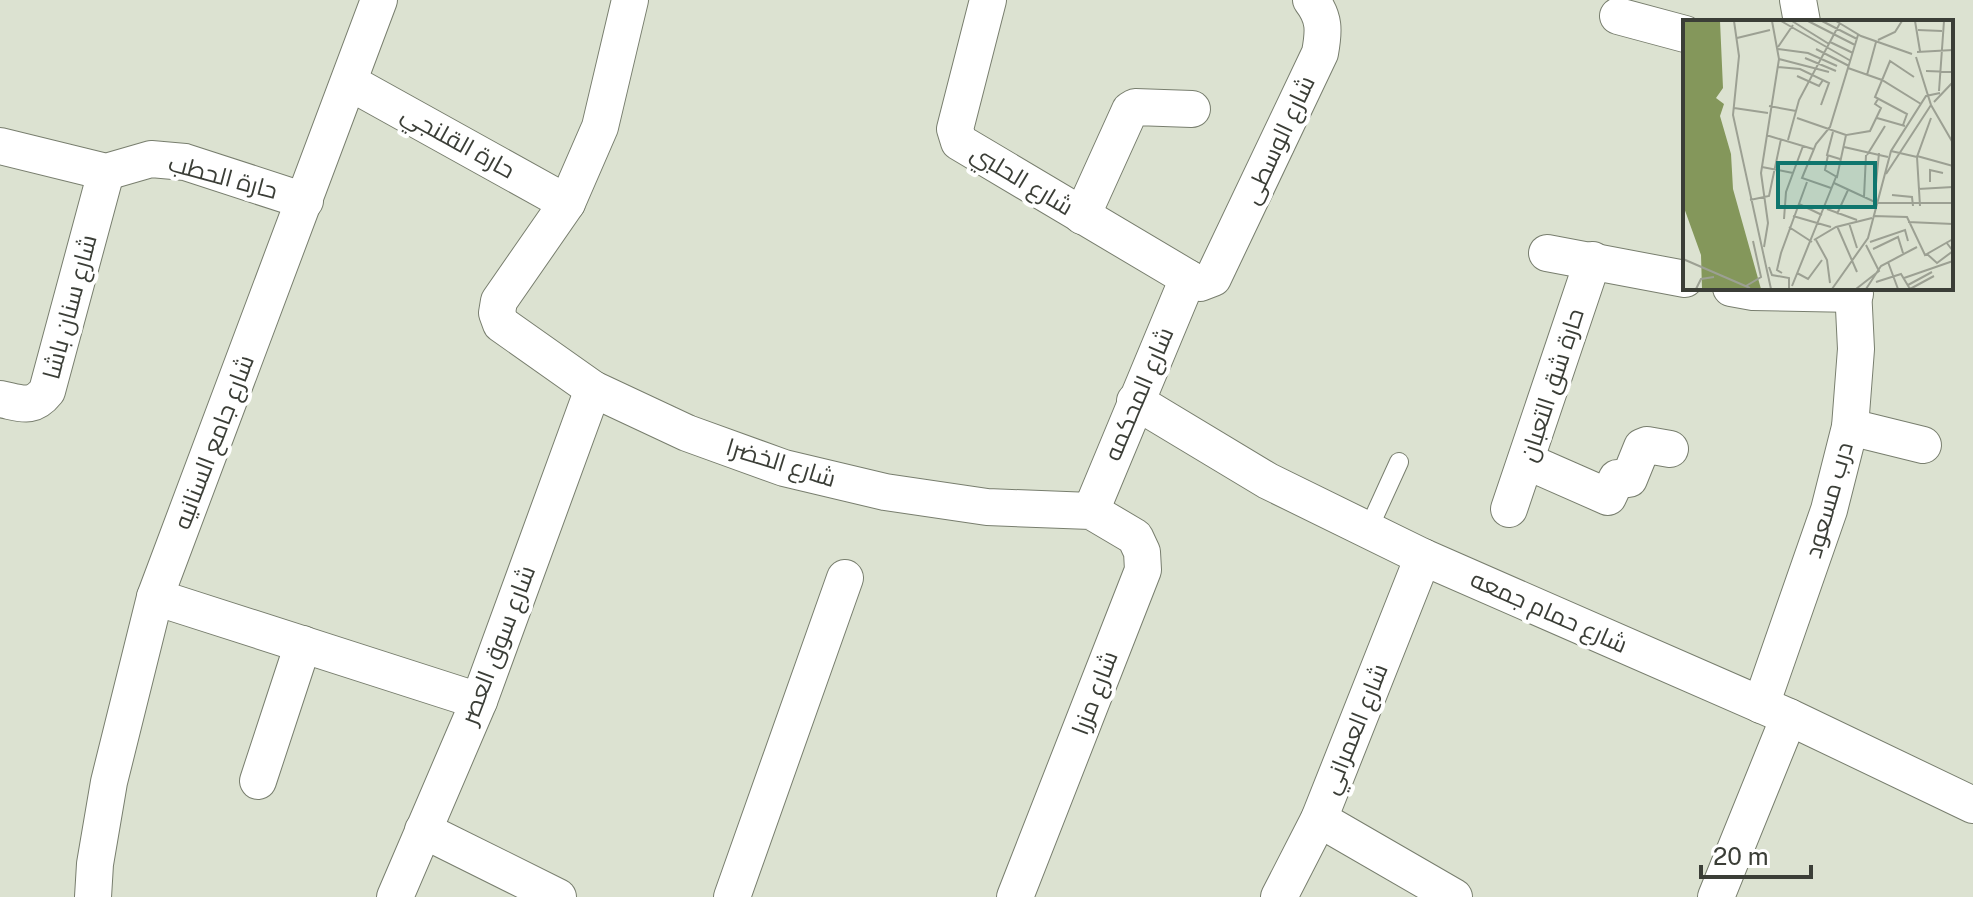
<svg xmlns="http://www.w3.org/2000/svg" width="1973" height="897" viewBox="0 0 1973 897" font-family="'Public Sans',Cairo,sans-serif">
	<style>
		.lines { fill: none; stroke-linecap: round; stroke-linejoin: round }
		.lane-casing { stroke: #787e6e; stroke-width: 20 }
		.street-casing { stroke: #787e6e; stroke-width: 38 }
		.lane { stroke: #fff; stroke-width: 18 }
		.street { stroke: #fff; stroke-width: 36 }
		.labels { text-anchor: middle; stroke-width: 8; stroke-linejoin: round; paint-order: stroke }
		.street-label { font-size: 24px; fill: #3b3e37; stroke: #fff }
		.inset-road { fill: none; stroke: #9ca093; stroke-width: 2 }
		.view { fill: #0f766e; fill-opacity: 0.15; stroke: #0f766e; stroke-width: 4 }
		.inset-edge { fill: none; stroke: #3b3e37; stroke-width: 4 }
	</style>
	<rect width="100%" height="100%" fill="#dce2d1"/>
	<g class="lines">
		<defs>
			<polyline id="lane" points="1368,530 1399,462"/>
			<g id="street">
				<polyline points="630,0 600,127 567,203 499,301 497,313 501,324 593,389 687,433 784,468 885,492 987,507 1091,511 1135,537 1142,552 1143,570 1015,897"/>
				<path d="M988,0L955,129L959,142L1193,281L1200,283L1213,278L1320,53C1324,31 1325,18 1311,0"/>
				<polyline points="1798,0 1802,22"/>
				<polyline points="1618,16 1685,34"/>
				<polyline points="349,82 567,203"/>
				<polyline points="0,146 106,172 151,159 185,162 305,201"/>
				<polyline points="1082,216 1130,110 1135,107 1192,109"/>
				<polyline points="1547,253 1685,279"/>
				<polyline points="1731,288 1753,292 1855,294"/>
				<path d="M0,399C21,403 32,410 47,391L106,172"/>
				<polyline points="1135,401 1268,481 1423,557 1789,717 1973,805"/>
				<polyline points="1850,427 1923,445"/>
				<polyline points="1526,461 1608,497 1617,478 1629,479 1642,447 1647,445 1670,449"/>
				<polyline points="1509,509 1593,260"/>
				<polyline points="1091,511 1188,278"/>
				<polyline points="155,597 479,701"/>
				<polyline points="1761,705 1829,510 1850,427 1856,349 1853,288"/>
				<polyline points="258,781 303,644"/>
				<polyline points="1319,819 1454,897"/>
				<polyline points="423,830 558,897"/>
				<polyline points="93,897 95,864 109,782 155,597 379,0"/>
				<polyline points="395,897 479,701 593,389"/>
				<polyline points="732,897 845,578"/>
				<polyline points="1279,897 1319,819 1423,557"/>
				<polyline points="1716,897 1789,717"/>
			</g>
		</defs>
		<use href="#lane" class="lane-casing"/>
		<use href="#street" class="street-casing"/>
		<use href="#lane" class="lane"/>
		<use href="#street" class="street"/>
	</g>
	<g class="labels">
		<g class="street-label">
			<text transform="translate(1279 140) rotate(-65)" y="8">شارع الوسطى</text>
			<text transform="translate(458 142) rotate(29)" y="8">حارة القلنجي</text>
			<text transform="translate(223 177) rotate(15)" y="8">حارة الحطب</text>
			<text transform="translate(1022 180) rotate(31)" y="8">شارع الحلبي</text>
			<text transform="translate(70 307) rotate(-75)" y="8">شارع سنان باشا</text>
			<text transform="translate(1552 385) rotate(-72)" y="8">حارة شق التعبان</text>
			<text transform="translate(1139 394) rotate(-67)" y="8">شارع المحكمه</text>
			<text transform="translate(214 442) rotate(-69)" y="8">شارع جامع السنانيه</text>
			<text transform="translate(781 463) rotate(17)" y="8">شارع الخضرا</text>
			<text transform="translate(1829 500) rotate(-74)" y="8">درب مسعود</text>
			<text transform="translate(1549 612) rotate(24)" y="8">شارع حمام جمعه</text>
			<text transform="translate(498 645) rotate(-69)" y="8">شارع سوق العصر</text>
			<text transform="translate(1095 693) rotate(-69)" y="8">شارع مزرا</text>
			<text transform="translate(1355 729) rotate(-68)" y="8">شارع العمراني</text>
		</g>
	</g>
	<g transform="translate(1683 20)">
		<rect width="270" height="270" fill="#dce2d1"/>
		<path d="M0,1H37L40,68L33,78L41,84L37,96L48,134L50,169L78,269H19L18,235L0,185Z" fill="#84975b"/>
		<path class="inset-road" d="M51,1L56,36L50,95L88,269M98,1L168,41M109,1L146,24M125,1L172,25M139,1L174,19M153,1L178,16L229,34M232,1L237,31M235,10L259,11M54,18L87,10M195,20L212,12L219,1M147,22L170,33M95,27L110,5M95,29L125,33L154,46M133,29L166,46M234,32L270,30M233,37L248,85L270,123M122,38L153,51M96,39L146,52M94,47L117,49L146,63L138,85M165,48L199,60L238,84M243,51L270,52M184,55L193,22M114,56L136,66L140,60M256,71L261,1M251,82L270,62M86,86L113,91M51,88L85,93M114,98L163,115M194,98L222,106M220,105L224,94L192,77L207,41L231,57M150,112L144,135L157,139M83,115L130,129M105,120L116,80L157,3M161,127L205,137M208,131L234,137M145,135L142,150L154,157L163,115L187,111L198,88L192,84L195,79M184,135L202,106M234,136L270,146M79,147L110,153M203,154L248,85M247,162V150L260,153M151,163L194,183H270M193,164L196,133M148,168L119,158L133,124L147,107L175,15M235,169L270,167M209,175L229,177L230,186M181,177L183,135M67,180L86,176L98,119M116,184L139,195M237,186L234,137L248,98M144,189L174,200M154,194L165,170M110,196L148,207M190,196L224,197L242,235L270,219M101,199L103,172L120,126M225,202L270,204M166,203L174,228M154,206L174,252M106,207L129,222M131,220L153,207L189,198M133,220L144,240L147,263M187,222L222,210L225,221M81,227L85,203L78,153L96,39L89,1M190,229L215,217L220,233M244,234L254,243L270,231L263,222M0,239L67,268M205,242L215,269M86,247L89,255L106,258V269M99,253L94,250L98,233L124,162M114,253L125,259L139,240M221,258L270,241M193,262L218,254L227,269M225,265L249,252M63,266L78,257L70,221M109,266L153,157M13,269L18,259L31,257M149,269L185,218L208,131L243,76L257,73M173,269L196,251L183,225M183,269L198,246L234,227M227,269L251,256"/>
		<path class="view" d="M95,143H192V187H95Z"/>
		<rect width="270" height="270" class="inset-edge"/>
	</g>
	<path d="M1701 865v12h110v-12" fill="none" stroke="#3b3e37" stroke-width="4"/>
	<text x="1713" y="865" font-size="24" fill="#3b3e37" stroke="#ffffff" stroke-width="6" paint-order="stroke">20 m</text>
</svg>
